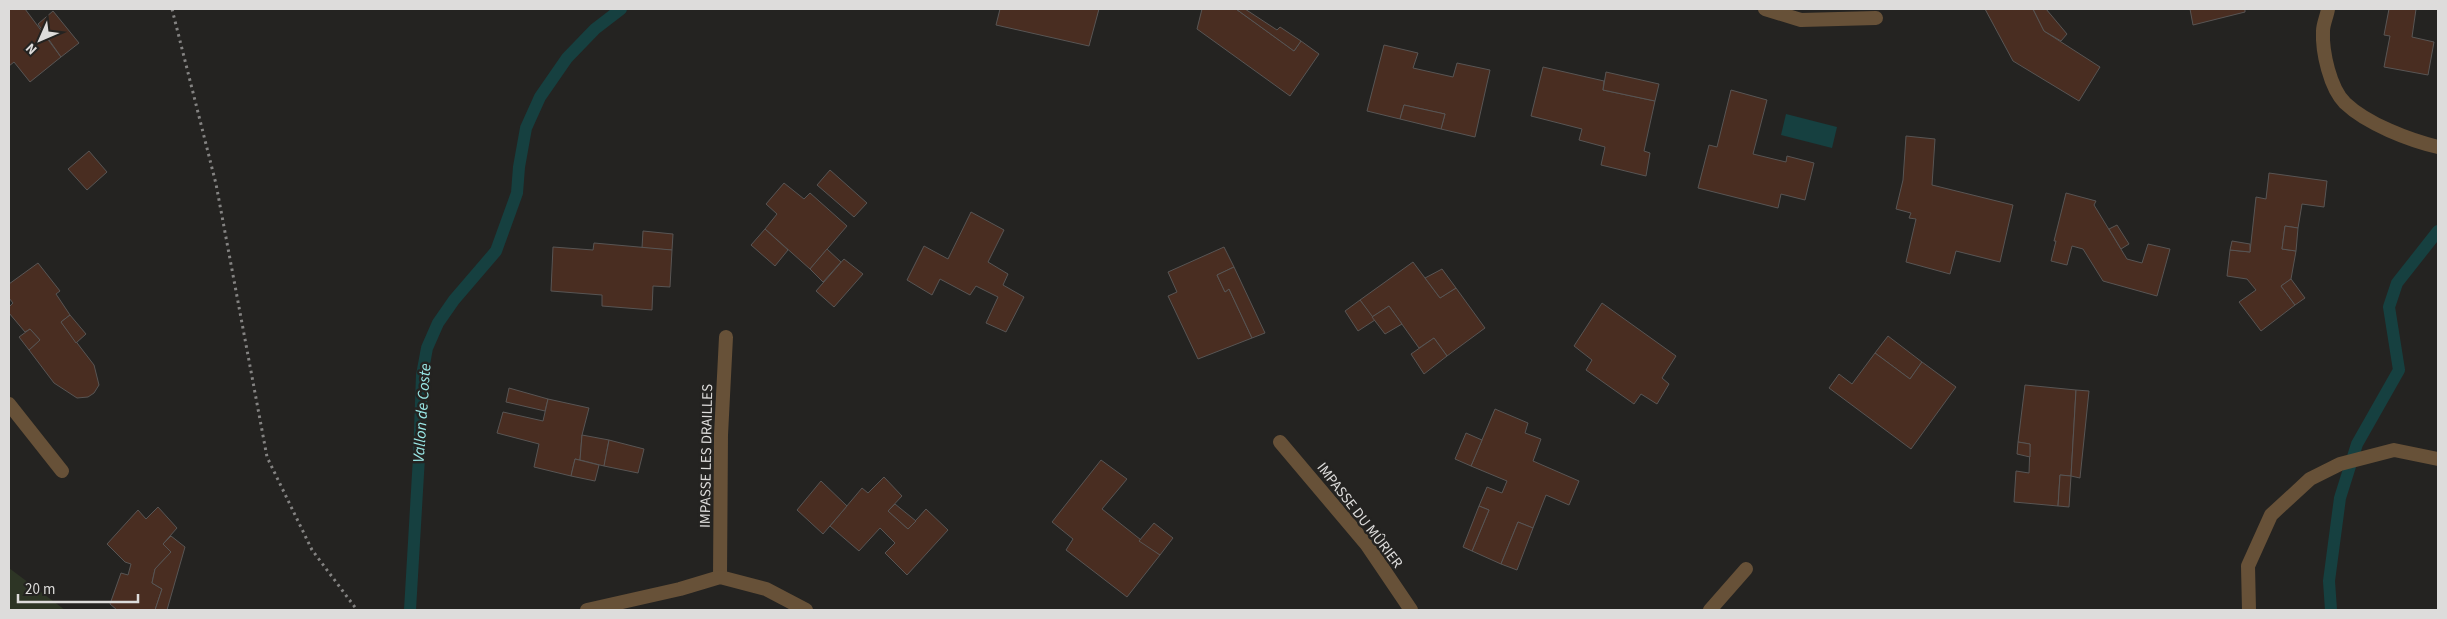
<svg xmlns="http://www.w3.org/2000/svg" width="2447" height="619" viewBox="0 0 2447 619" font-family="'Source Sans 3',sans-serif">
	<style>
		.green { fill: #2d3525 }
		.water { fill: #164040 }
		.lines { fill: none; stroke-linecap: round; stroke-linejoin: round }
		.stream { stroke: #164040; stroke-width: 12 }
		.building { fill: #492d21; stroke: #585554 }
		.path { stroke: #848382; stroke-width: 3; stroke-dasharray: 2.5 4; stroke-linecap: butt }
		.minor { stroke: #675138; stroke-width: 14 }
		.labels { text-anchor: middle; stroke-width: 5; stroke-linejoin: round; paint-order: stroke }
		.street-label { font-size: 15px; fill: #dddcdb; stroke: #242321 }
		.water-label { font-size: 16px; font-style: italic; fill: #9ae8e7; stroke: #242321 }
	</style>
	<rect width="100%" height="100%" fill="#242321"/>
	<polygon class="green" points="9,568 65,610 9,610"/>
	<polygon class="water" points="1786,114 1837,127 1832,148 1781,135"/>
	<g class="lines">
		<g class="stream">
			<polyline points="410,610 419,457 422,375 427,348 438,323 454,300 496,251 517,193 519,167 526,128 540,97 567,58 595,29 621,9"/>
			<polyline points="2331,610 2329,581 2340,498 2357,444 2399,370 2389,307 2397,283 2438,231"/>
		</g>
	</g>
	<g class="building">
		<polygon points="9,9 25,9 61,57 30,82 14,62 9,66"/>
		<polygon points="1000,9 1099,9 1089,46 996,25"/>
		<polygon points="1202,9 1236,9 1294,51 1301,41 1319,54 1290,96 1197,29"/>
		<polygon points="1236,9 1245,9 1277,30 1280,27 1301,41 1294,51"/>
		<polygon points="1985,9 2033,9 2044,31 2100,67 2079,101 2013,61"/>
		<polygon points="2033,9 2046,9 2067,34 2061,41 2044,31"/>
		<polygon points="2190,9 2245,9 2245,12 2193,25"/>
		<polygon points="2389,9 2416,9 2412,37 2434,42 2428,75 2384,67 2390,36 2384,35"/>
		<polygon points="53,11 79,43 61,57 38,24"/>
		<polygon points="1384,45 1418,53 1413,68 1453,77 1457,63 1490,70 1475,137 1441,129 1445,114 1404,105 1400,119 1367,111"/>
		<polygon points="1543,67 1604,81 1603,90 1655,101 1644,151 1650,153 1646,176 1601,165 1605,147 1579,140 1582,129 1531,116"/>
		<polygon points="1606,72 1659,84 1655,101 1603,90"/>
		<polygon points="1731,90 1767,100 1753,154 1786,162 1787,156 1814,163 1805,200 1781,194 1778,208 1698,188 1709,145 1717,147"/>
		<polygon points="1404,105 1445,114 1441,129 1400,119"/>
		<polygon points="1906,136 1935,139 1932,185 2013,205 2000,262 1956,251 1950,274 1906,262 1916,219 1909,218 1911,213 1896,209 1903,180"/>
		<polygon points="89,151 107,172 87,190 68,169"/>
		<polygon points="830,170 867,203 854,217 817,185"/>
		<polygon points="2269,173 2327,181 2324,207 2302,204 2298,228 2285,226 2282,249 2296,251 2291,279 2281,286 2295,305 2261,331 2239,302 2256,290 2247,279 2227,276 2230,250 2250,252 2256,197 2266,199"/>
		<polygon points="784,183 804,199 810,193 847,226 810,269 765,229 777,214 766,204"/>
		<polygon points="2066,193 2096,201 2094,205 2127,259 2142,263 2148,244 2170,249 2157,296 2103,281 2083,249 2072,246 2067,265 2051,261 2056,241 2054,241"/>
		<polygon points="971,212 1004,230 988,262 1008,274 1003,285 1024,297 1006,332 986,323 998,297 976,286 970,295 940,279 932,295 907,280 924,246 948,259"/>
		<polygon points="2117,225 2129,244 2121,249 2109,229"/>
		<polygon points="2285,226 2298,228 2296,251 2282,249"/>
		<polygon points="765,229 788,250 775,266 751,245"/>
		<polygon points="643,231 673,234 672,250 642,248"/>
		<polygon points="2232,241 2250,244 2250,252 2230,250"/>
		<polygon points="594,243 672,250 670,287 653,286 652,310 602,306 602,295 551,291 553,247 593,250"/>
		<polygon points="1224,247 1234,267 1217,275 1225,292 1229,289 1252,338 1198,359 1168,296 1177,292 1168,272"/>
		<polygon points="827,249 841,262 823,282 810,269"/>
		<polygon points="844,259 863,274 834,307 816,291"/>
		<polygon points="1413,262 1440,298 1456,288 1485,328 1447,356 1434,338 1419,348 1389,306 1372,317 1360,300"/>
		<polygon points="38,263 60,291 56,294 70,315 61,322 94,365 99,385 94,393 88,397 77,398 54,383 29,350 40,340 30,329 25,332 9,313 9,307 13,303 9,298 9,284"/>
		<polygon points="1234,267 1265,333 1252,338 1229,289 1225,292 1217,275"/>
		<polygon points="1442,269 1456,288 1440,298 1425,278"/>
		<polygon points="2291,279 2305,298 2295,305 2281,286"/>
		<polygon points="1360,300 1375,320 1358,331 1345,311"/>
		<polygon points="1602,303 1676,356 1662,378 1669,384 1657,404 1641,394 1634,404 1586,370 1592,360 1574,346"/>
		<polygon points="1389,306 1402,324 1385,334 1372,317"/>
		<polygon points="70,315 86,334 76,343 61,322"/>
		<polygon points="30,329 40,340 29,350 19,337"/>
		<polygon points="1888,336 1922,362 1910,379 1875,353"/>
		<polygon points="1434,338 1447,356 1424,374 1411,354"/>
		<polygon points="1875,353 1910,379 1922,362 1956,387 1911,449 1829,388 1839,374 1852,384"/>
		<polygon points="2025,385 2076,390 2071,476 2060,475 2058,506 2014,502 2016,471 2029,473 2030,444 2018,442"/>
		<polygon points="509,388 548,399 545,411 506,402"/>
		<polygon points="2076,390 2089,391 2080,478 2071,476"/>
		<polygon points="548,399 589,408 582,435 580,460 575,459 571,476 534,467 539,444 497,433 503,412 543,421"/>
		<polygon points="1495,409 1528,423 1525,433 1541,439 1533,461 1579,481 1569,505 1546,495 1533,528 1518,522 1501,564 1472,551 1489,510 1479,506 1487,487 1502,493 1507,481 1471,466"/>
		<polygon points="1466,433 1482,440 1471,466 1455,459"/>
		<polygon points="582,435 609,440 604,466 580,460"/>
		<polygon points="609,440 644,449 638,473 604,466"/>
		<polygon points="2018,442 2030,444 2030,457 2017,454"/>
		<polygon points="575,459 599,465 595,481 571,476"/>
		<polygon points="1101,460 1127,479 1102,509 1160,555 1127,597 1066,550 1073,539 1052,522"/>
		<polygon points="2060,475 2071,476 2069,507 2058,506"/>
		<polygon points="884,477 902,496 888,511 908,529 926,509 948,530 907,575 885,553 895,543 880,528 859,551 830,526 862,488 868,493"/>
		<polygon points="821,481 847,506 823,534 797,510"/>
		<polygon points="895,504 916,521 908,529 888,511"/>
		<polygon points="1479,506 1489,510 1472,551 1463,547"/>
		<polygon points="158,507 177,528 163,544 171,552 155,569 152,583 162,589 155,610 117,610 110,604 121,573 128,575 131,564 125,562 107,544 138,510 146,519"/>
		<polygon points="1518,522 1533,528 1517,570 1501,564"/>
		<polygon points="1154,523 1173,538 1160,555 1139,541"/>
		<polygon points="171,536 185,547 167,610 155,610 162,589 152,583 155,569 171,552 163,544"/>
	</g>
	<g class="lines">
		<polyline class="path" points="172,9 216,184 267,457 312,550 357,610"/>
		<g class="minor">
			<polyline points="1765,9 1801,20 1876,18"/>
			<path d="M2328,9C2327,16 2323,24 2323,31C2322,52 2330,88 2345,103C2367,124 2409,140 2438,147"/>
			<polyline points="9,404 62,471"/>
			<polyline points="1280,442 1367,545 1411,610"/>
			<polyline points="720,577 721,435 726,337"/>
			<polyline points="587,610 680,589 720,577 766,589 806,610"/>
			<polyline points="1710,610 1746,569"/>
			<polyline points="2249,610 2248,566 2271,515 2310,479 2340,464 2394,450 2438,459"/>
		</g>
	</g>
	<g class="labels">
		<g class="street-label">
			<text transform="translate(706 456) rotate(-89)" y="5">IMPASSE LES DRAILLES</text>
			<text transform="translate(1360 515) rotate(52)" y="5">IMPASSE DU MÛRIER</text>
		</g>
		<g class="water-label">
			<text transform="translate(421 413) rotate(-86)" y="6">Vallon de Coste</text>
		</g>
	</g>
	<rect width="2447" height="619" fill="none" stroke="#dddcdb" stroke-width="20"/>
	<g transform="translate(40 40) rotate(225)" stroke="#242321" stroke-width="4" paint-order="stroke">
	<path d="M0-4L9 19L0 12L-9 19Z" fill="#dddcdb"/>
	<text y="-8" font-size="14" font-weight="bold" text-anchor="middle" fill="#dddcdb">N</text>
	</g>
	<path d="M18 594v8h120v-8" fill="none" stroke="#dddcdb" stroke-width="2.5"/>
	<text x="25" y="594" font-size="15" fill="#dddcdb" stroke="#242321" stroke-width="4" paint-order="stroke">20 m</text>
</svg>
